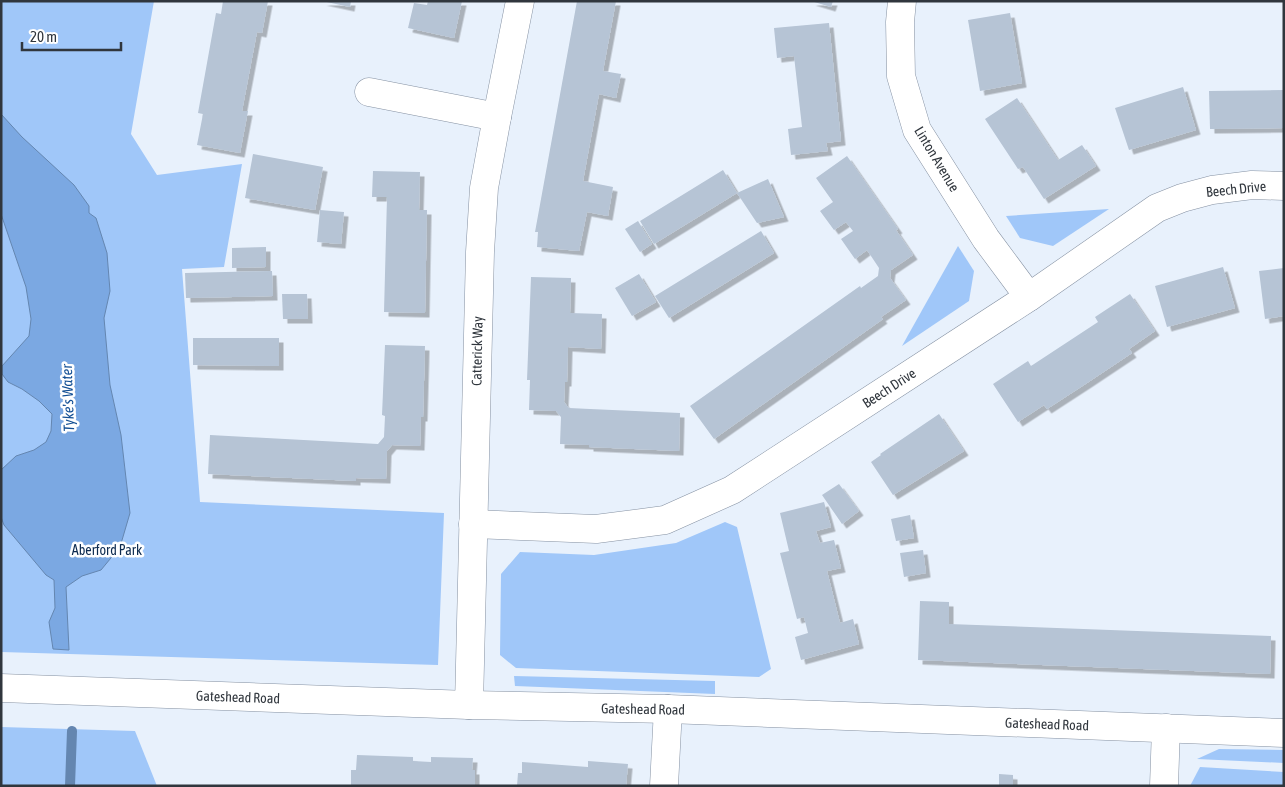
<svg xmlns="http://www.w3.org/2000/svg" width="1285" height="787" viewBox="0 0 1285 787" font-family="'Asap Condensed',sans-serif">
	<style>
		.green { fill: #a0c7f9 }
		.water { fill: #7ba8e2; stroke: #6486b0 }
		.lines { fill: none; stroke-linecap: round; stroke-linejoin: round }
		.stream { stroke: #6486b0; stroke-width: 10 }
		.building { fill: #b6c4d5; filter: url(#shadow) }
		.minor-casing { stroke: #8591a2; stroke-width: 29 }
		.minor { stroke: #fff; stroke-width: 28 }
		.labels { text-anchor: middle; stroke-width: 5; stroke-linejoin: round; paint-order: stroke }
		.street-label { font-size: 14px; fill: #30363d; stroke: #fff }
		.park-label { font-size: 14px; fill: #0c2a4f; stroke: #fff }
		.water-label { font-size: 15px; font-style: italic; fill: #134f94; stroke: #fff }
	</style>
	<defs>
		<filter id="shadow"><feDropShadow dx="4.5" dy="4.5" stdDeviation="0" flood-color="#0004"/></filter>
	</defs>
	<rect width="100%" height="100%" fill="#e8f1fc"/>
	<g class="green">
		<polygon points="1,1 154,1 131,134 157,175 242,164 224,267 182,269 200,502 444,513 438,665 1,652"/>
		<polygon points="1109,209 1053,246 1020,238 1006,216"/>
		<polygon points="958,246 974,271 969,301 902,346"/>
		<polygon points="725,522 737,527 771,669 759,677 516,668 500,655 501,574 520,552 594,555 676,543"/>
		<polygon points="514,676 715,681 715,694 515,686"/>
		<polygon points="1,727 135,731 157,786 1,786"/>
		<polygon points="1219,749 1284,750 1284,763 1197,759"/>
		<polygon points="1200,767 1284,772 1284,786 1190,786"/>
	</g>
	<polygon class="water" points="1,114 22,137 74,185 89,206 89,213 96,218 107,253 110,291 104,318 110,385 121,435 130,513 120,547 101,570 82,576 66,587 69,650 53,649 49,622 55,608 54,580 46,575 4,525 1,517 1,470 16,456 34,450 46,442 51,431 52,414 39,401 22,389 8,382 2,374 2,366 29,336 31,319 26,287 1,214"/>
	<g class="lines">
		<polyline class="stream" points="70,786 72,731"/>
	</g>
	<g class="building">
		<polygon points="223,1 268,1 262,33 257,32 242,111 248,111 240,153 197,145 203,114 198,113 216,13 221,14"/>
		<polygon points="322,1 351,1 350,7"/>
		<polygon points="428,1 462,1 454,38 408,28 414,3 427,5"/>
		<polygon points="577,1 616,1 603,71 621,74 616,98 599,94 583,181 613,187 608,216 587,212 579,251 537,247 538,232 535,232"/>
		<polygon points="811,1 833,1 831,7"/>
		<polygon points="1010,13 1022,83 980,91 968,20"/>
		<polygon points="829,23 841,141 826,143 828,151 791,155 788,129 802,127 794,56 777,58 774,28"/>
		<polygon points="1183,87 1196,130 1129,150 1115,108"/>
		<polygon points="1284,90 1284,128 1210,129 1209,91"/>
		<polygon points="1017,98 1058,160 1082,145 1096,166 1044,199 1023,167 1018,169 985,119"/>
		<polygon points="253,154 323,167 315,210 245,198"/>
		<polygon points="847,156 898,229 896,230 913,255 891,270 890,278 906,300 881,317 883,319 714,439 690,406 860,286 861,288 878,276 879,268 867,250 855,259 841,239 853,231 846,222 834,230 820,211 833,202 816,178"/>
		<polygon points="723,170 737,193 768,179 784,217 757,223 737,193 654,244 640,221"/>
		<polygon points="373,171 420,172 419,210 427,210 425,313 384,312 387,197 372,197"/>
		<polygon points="320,210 344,212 341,244 317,242"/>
		<polygon points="638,221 652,244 640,252 625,229"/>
		<polygon points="761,231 774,253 669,318 655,296"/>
		<polygon points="266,247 266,267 232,268 232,248"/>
		<polygon points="1223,267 1235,308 1167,327 1155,286"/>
		<polygon points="1284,268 1284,316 1265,319 1259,271"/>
		<polygon points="272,271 273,296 186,298 185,273"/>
		<polygon points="639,274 656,302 632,316 615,288"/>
		<polygon points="531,277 571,278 570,313 602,314 601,349 568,347 567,382 565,382 564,402 567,406 569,408 590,409 680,413 679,451 589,447 589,445 560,444 561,417 556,411 529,410 530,380 527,380"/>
		<polygon points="282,294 307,294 308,319 283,319"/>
		<polygon points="1130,294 1155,331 1129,349 1132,353 1087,383 1047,409 1044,405 1018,422 993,384 1028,361 1031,366 1098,322 1095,317"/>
		<polygon points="193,338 279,338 279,366 193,365"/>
		<polygon points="385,345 425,346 423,417 421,417 420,446 392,445 387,451 386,479 356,478 356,481 208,474 210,435 378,444 384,437 385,416 382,415"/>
		<polygon points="939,414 964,451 893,495 871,462 881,455 880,454"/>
		<polygon points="839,484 859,511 842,524 822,495"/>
		<polygon points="824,502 831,527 816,531 820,543 834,540 841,568 827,571 840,623 853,619 859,644 801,660 795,637 808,633 804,617 797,619 780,553 789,551 780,513"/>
		<polygon points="910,515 914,538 896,541 891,519"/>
		<polygon points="923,550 926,573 904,577 900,553"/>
		<polygon points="920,601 949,602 949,624 1271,636 1270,674 918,660"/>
		<polygon points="357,755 413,757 413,761 431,762 431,757 473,758 472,770 475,770 475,786 351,786 351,770 356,770"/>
		<polygon points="588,761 628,764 626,786 517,786 518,773 522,773 522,762 588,767"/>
		<polygon points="999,774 1013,775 1013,786 999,786"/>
	</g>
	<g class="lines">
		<defs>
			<g id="minor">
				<polyline points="902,1 900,22 901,76 917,130 986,239 1029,297"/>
				<polyline points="369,92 497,117"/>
				<polyline points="473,524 596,529 665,520 732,490 1029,297 1157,208 1182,198 1212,190 1252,185 1284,186"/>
				<polyline points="1,688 469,705 668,709 1284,733"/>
				<polyline points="469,705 480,252 484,188 497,117 520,1"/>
				<polyline points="664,786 668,709"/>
				<polyline points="1164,786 1166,728"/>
			</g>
		</defs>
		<use href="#minor" class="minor-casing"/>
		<use href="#minor" class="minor"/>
	</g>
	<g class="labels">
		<g class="street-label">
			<text transform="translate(937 159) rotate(59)" y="5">Linton Avenue</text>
			<text transform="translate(1236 189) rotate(-6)" y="5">Beech Drive</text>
			<text transform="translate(477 351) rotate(-89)" y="5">Catterick Way</text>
			<text transform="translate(889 388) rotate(-33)" y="5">Beech Drive</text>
			<text transform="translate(238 697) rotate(2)" y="5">Gateshead Road</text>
			<text transform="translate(643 709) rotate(1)" y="5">Gateshead Road</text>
			<text transform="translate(1047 724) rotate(2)" y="5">Gateshead Road</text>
		</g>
		<g class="park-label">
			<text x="107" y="555">Aberford Park</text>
		</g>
		<g class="water-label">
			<text transform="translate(68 398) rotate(-92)" y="5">Tyke's Water</text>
		</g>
	</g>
	<rect width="1285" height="787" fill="none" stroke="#30363d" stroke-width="5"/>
	<path d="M22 42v8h99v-8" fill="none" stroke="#30363d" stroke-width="2.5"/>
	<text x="30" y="42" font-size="15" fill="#30363d" stroke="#ffffff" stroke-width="4" paint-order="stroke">20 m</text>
</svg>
